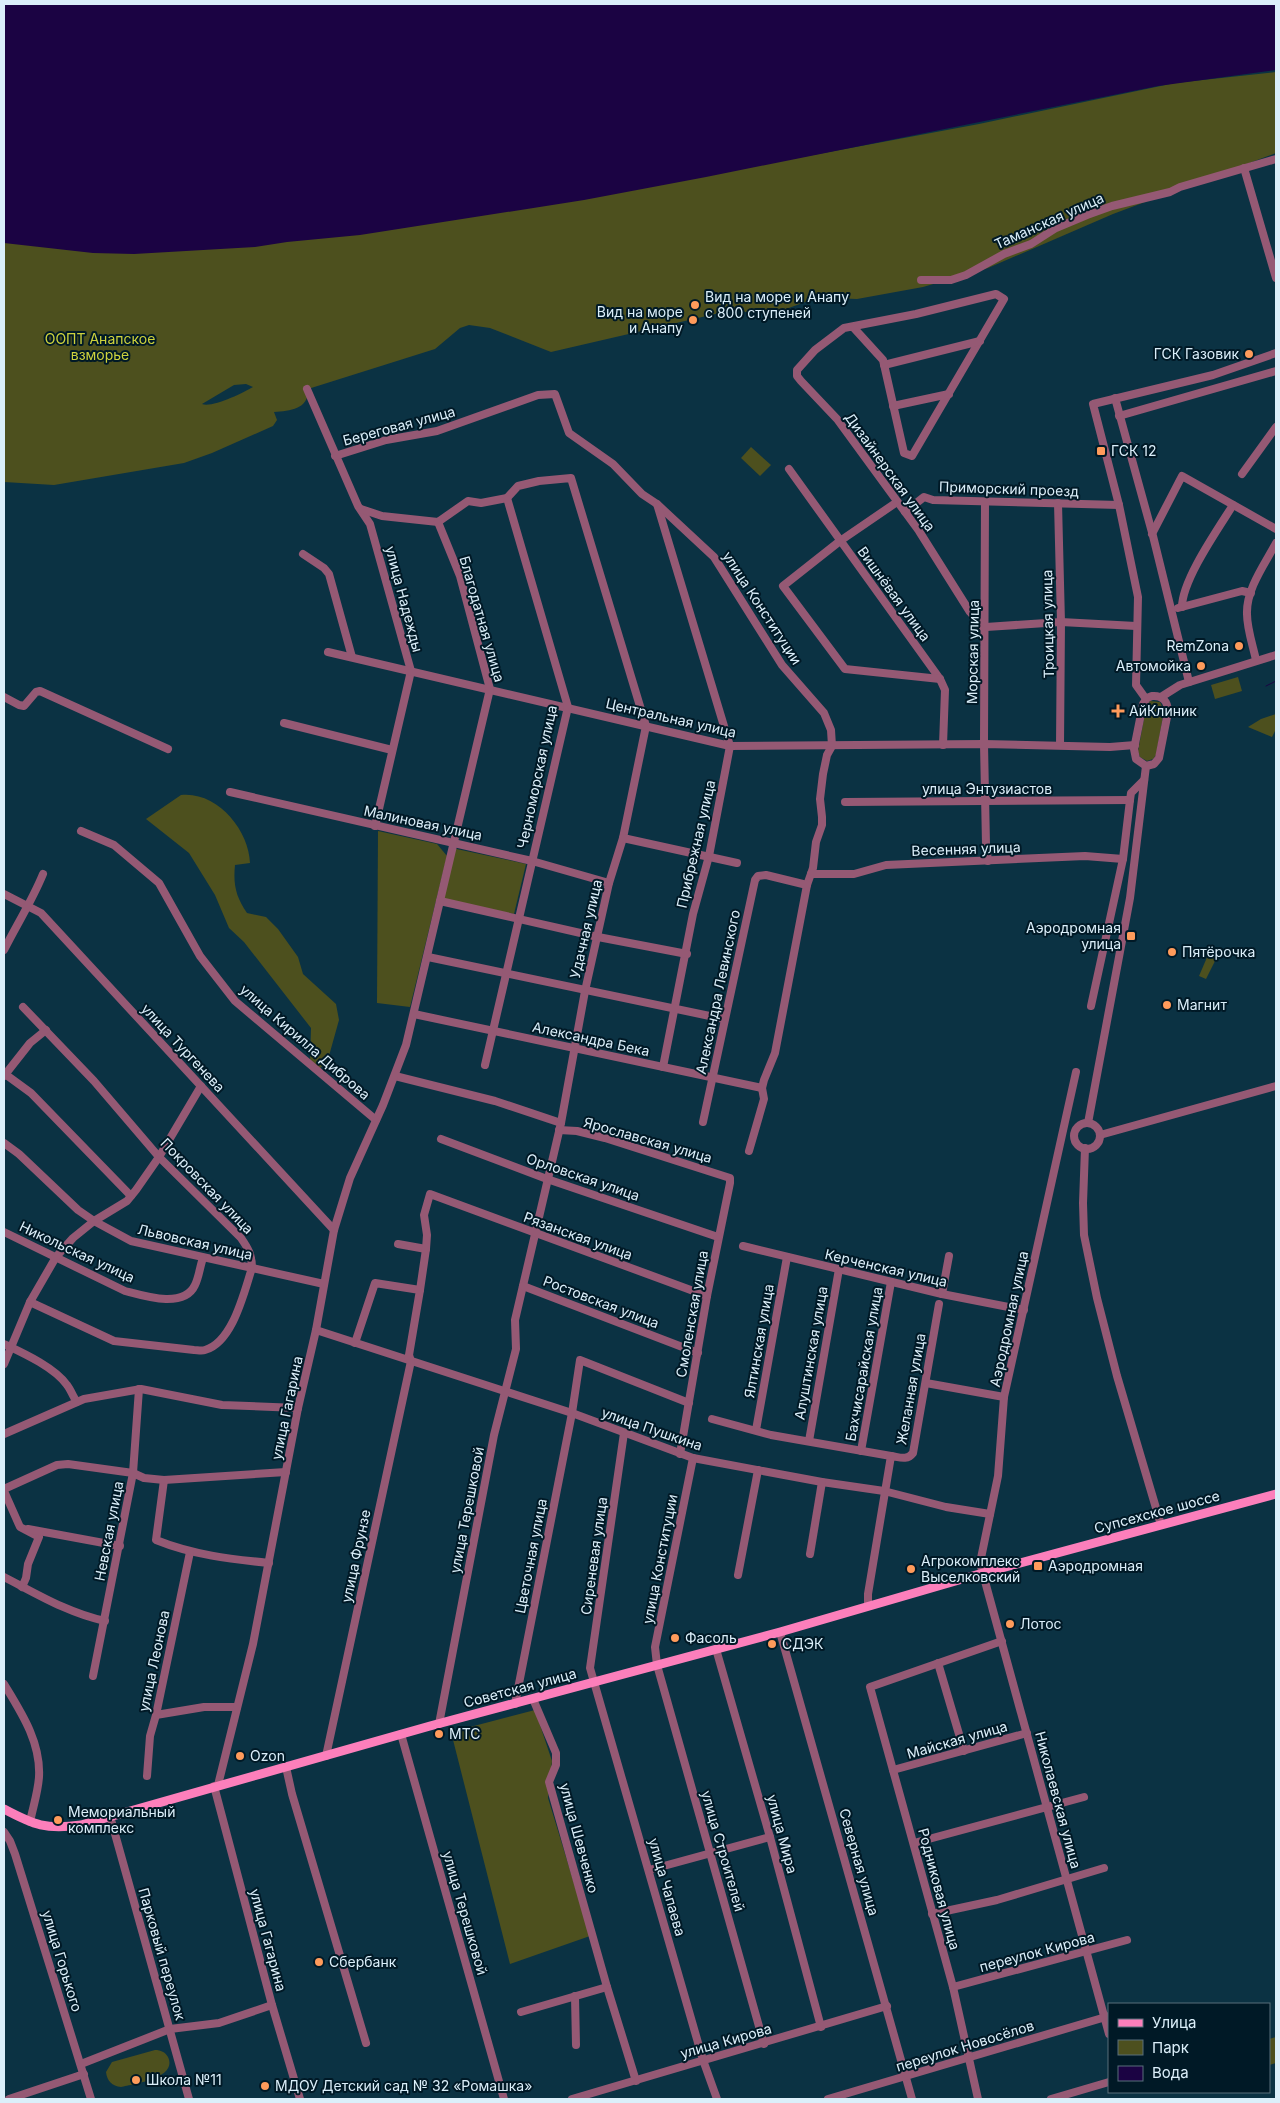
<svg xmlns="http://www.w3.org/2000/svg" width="1280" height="2103" viewBox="0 0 1280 2103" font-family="Inter,sans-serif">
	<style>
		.green { fill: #4d501e; fill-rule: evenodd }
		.water { fill: #1b0343 }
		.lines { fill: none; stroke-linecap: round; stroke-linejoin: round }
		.stream { stroke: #1b0343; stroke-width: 1 }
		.minor { stroke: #955974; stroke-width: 8 }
		.major { stroke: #fc7fbb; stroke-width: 9 }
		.poi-dot { fill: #ff9b5b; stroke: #001926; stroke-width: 2 }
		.labels { text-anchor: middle; stroke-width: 4; stroke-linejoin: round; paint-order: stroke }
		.street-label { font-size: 14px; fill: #dbeffa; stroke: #001926 }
		.poi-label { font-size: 14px; fill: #dbeffa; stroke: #001926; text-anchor: start }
		.park-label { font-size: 14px; fill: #cdd23d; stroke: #001926 }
	</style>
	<rect width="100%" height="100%" fill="#0b3243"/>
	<g class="green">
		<path d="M1276,72V153L1113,214L988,268L923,287L857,299L807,297L808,301L775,313L745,312L741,308L551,352L490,328L469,325L460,328L435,349L308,389C309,409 291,411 274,412L277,420L273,426L212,453L184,463L54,485L4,482V242L637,188L979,124L1175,83ZM246,384L253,387C243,393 212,408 202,404L234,385Z"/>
		<polygon points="751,447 771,465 760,476 741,458"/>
		<polygon points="1238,677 1242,691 1215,699 1211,685"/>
		<polygon points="1150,701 1160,702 1164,711 1156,755 1153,759 1147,761 1140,757 1138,751 1146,708"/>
		<polygon points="1276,714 1276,729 1272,737 1248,727 1261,719"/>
		<path d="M181,795C217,791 249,830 250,863L235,865C233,885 236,897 247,913L266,917L278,929L298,957L303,974L336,1004L339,1020L327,1063L320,1068L310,1062L311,1028L244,942L229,928L215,895L189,853L146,819Z"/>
		<polygon points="378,831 437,844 447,856 410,1007 377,1003"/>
		<polygon points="452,848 526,864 514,914 442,900"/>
		<polygon points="1208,955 1216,959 1206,979 1199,976"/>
		<polygon points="535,1710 552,1761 548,1798 590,1936 510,1964 451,1732"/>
		<polygon points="1276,2037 1276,2063 1269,2065 1269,2039"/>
		<path d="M155,2050C161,2050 165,2052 168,2057C178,2078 134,2084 121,2087C112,2086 107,2081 106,2072L112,2062Z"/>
	</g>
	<polygon class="water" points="4,4 1276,4 1276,70 1158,86 706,177 584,200 360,235 287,242 255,247 134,254 93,253 4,243"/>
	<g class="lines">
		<polyline class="stream" points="1266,686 1276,681"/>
		<g class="minor">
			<polyline points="1244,168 1276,278"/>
			<polyline points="921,280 951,280 966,275 1004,254 1031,244 1056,228 1087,215 1112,206 1170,192 1180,187 1276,159"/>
			<polyline points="853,327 883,360 904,453 912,456 1004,299 996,294 916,314 844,328 815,350 797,370 797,376 801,381 837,419 919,531 970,612 983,627 986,627"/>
			<polyline points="884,365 980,341"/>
			<polyline points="307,389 358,506 370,524 411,671 375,826"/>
			<polyline points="1115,398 1153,536 1189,682"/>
			<polyline points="893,406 949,394"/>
			<polyline points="1119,416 1276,371"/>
			<polyline points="335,456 386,440 437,431 538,395 555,394 569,433 613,464 642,494 657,504 714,557 782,665 824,713 831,730 832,746 827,755 823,774 820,799 822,817 822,825 816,842 813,868 807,885 775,1053 764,1080 762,1088 764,1099 749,1151"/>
			<polyline points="789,469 940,679 945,690 943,745"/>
			<polyline points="1242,474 1276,427"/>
			<polyline points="897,502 840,541 783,586 845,669 940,679"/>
			<polyline points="985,502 984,744 986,845 988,861"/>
			<polyline points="1058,503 1061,622 1060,745"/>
			<polyline points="657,504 730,746 709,856 693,914 663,1067"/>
			<polyline points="361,509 382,516 438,522 468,501 481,503 507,498 518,486 539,481 571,478 646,726 623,838 609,883 585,991 561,1123 515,1320 516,1349 494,1435 439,1724"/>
			<polyline points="905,512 924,497 933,500 1119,505"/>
			<polyline points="1152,534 1182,476 1276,529"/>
			<polyline points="303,554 324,568 329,574 352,657"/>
			<path d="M1182,607C1182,580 1218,529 1233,505"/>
			<polyline points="1178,608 1242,591 1251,593"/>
			<polyline points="986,627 1061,622 1136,626"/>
			<polyline points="328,652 730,746 984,744 1110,747 1135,745"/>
			<path d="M1256,660C1253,646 1247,629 1247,614C1246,589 1265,564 1276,543"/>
			<path d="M1152,696C1162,695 1168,701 1168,712L1159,758L1154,764L1146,766L1136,759L1134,749L1143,704L1147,698Z"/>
			<polyline points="4,697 19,705 24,706 36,692 40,691 168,749"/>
			<polyline points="1161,697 1180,685 1276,655"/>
			<polyline points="1146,699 1136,685 1138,597 1119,505 1093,404 1213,375 1276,353"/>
			<polyline points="284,723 392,750"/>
			<polyline points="230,792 532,861 609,883"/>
			<polyline points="845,802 1130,800"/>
			<polyline points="81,831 114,845 159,883 200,956 235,1001 376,1120"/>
			<polyline points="623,838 737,863"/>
			<polyline points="811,874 854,874 886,865 1085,856 1123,859"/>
			<polyline points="4,894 41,913 334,1230"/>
			<polyline points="440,901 598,937 687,954"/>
			<path d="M4,950C17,924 32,901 43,874"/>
			<polyline points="428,957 724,1019"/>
			<polyline points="1091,1006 1123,859 1130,800 1131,793 1144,780"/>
			<path d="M23,1007L94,1081L159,1157L241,1238C248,1248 252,1255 252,1268C244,1292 233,1342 205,1350C202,1351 197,1350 194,1350L114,1341L30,1302"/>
			<polyline points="414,1014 762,1088"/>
			<polyline points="485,1065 568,707 507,498"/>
			<polyline points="1076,1072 1004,1397 998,1476 980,1563 1109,2034"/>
			<polyline points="5,1074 31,1093 131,1196"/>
			<polyline points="4,1076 30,1043 46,1030"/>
			<polyline points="395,1076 495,1101 561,1123"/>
			<polyline points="703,1122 755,880 758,876 766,875 807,885"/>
			<polyline points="1088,1123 1130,898 1146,766"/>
			<circle cx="1087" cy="1136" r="13"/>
			<polyline points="559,1130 577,1131 605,1138 730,1178 730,1183 707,1296 680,1454"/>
			<polyline points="1100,1135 1276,1086"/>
			<polyline points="441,1139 547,1179 718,1237"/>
			<polyline points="4,1143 19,1154 78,1210 94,1221 131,1241 324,1284"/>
			<polyline points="1085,1148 1083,1203 1084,1235 1097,1298 1117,1376 1161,1525"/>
			<path d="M4,1232L125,1291C144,1296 184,1309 195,1285C199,1277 200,1266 203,1258"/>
			<polyline points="398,1244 426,1249"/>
			<polyline points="743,1246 942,1294 1024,1310"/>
			<polyline points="523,1286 698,1353"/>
			<polyline points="420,1290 426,1249 427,1235 424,1215 430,1194 707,1296"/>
			<polyline points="942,1294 949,1256"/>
			<polyline points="316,1330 572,1413 693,1458 822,1482 884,1491 946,1507 990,1514"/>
			<path d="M4,1344C23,1353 54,1367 67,1385C71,1390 73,1397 77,1402"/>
			<polyline points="4,1364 30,1302 56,1257 73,1238 94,1221 127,1201 136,1190 159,1157 201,1086"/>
			<polyline points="926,1383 1004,1397"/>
			<polyline points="712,1419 771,1435 891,1456"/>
			<polyline points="756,1430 787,1257"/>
			<polyline points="624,1433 590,1668 703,2060 717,2099"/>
			<polyline points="4,1434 84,1399 141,1389 222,1405 298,1408"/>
			<polyline points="809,1441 839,1269"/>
			<polyline points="861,1451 891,1282"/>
			<polyline points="693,1458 655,1647 657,1665 764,2044"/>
			<path d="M164,1480L156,1540C193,1555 230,1559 269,1563"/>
			<polyline points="4,1489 57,1465 68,1464 133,1473 144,1478 164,1480 286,1472"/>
			<polyline points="4,1491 20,1527 39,1537 28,1564 26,1578 22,1587"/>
			<polyline points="28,1529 120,1546"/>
			<polyline points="810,1554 822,1482"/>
			<polyline points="738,1575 758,1470"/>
			<path d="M4,1577C37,1594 68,1613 105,1621"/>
			<path d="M868,1605V1594L891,1456C899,1457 907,1461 913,1453L939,1304"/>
			<polyline points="780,1632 912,2099"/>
			<polyline points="716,1649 770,1837 821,2027"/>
			<polyline points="938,1663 964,1751"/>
			<polyline points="93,1676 133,1473 139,1389"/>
			<path d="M4,1684C21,1712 41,1742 39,1777C38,1792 33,1807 30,1822"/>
			<polyline points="533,1699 556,1753 556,1765 549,1782 607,1987 636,2081"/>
			<polyline points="515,1704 572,1413 580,1360 689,1403"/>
			<polyline points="156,1715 204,1707 237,1707"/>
			<polyline points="401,1734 504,2099"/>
			<polyline points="326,1756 411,1361 409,1355 420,1290 375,1283 355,1343"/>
			<polyline points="286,1767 292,1794 366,2043"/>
			<polyline points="893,1770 1027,1733"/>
			<polyline points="147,1776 150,1736 156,1715 190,1552"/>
			<polyline points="218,1785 253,1644 298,1408 316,1330 334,1230 350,1178 383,1105 406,1045 490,689 460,576 438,522"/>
			<polyline points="214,1786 272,2005 300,2099"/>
			<polyline points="110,1816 189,2099"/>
			<polyline points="4,1832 10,1841 15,1854 91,2099"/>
			<polyline points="914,1843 1084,1797"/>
			<polyline points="649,1870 770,1837"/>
			<polyline points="932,1914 997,1900 1104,1868"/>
			<polyline points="953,1987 1127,1940"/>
			<polyline points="575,1996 576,2045"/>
			<polyline points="521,2012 607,1987"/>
			<polyline points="81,2064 170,2029 219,2023 272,2005"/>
			<polyline points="9,2099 84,2074"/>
			<polyline points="572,2099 887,2006"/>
			<polyline points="828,2099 1109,2016"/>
			<polyline points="978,2099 953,1987 870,1687 1002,1641"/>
			<polyline points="1051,2099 1109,2082"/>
		</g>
		<path class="major" d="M4,1809C34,1825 46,1830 81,1825L430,1726L780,1632L983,1573L1276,1494"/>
	</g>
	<g class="poi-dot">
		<circle cx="695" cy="305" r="5"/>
		<circle cx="693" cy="320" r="5"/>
		<circle cx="1249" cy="354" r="5"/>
		<rect x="1096" y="446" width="10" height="10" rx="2.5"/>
		<circle cx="1239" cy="646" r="5"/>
		<circle cx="1201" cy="666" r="5"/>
		<path d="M1115.5 703.5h5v5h5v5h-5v5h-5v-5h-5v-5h5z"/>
		<rect x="1126" y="931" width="10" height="10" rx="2.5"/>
		<circle cx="1172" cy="952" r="5"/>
		<circle cx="1167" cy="1005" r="5"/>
		<rect x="1033" y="1561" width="10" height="10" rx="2.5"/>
		<circle cx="911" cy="1569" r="5"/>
		<circle cx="1010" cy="1624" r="5"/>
		<circle cx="675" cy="1638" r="5"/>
		<circle cx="772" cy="1644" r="5"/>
		<circle cx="439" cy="1734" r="5"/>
		<circle cx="240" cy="1756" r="5"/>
		<circle cx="58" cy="1820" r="5"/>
		<circle cx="319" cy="1962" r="5"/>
		<circle cx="136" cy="2080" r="5"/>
		<circle cx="265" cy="2086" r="5"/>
	</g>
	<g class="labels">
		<g class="street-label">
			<text transform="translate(1049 221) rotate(-24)" y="5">Таманская улица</text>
			<text transform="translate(399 426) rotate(-15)" y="5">Береговая улица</text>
			<text transform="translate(890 472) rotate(54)" y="5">Дизайнерская улица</text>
			<text transform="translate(1009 489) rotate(2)" y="5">Приморский проезд</text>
			<text transform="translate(894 594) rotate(54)" y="5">Вишнёвая улица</text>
			<text transform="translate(404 599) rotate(75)" y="5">улица Надежды</text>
			<text transform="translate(762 608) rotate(57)" y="5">улица Конституции</text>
			<text transform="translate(482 619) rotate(74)" y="5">Благодатная улица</text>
			<text transform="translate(1048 624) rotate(-91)" y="5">Троицкая улица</text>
			<text transform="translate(973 652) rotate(-89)" y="5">Морская улица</text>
			<text transform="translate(671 718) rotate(13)" y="5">Центральная улица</text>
			<text transform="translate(537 777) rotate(-78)" y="5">Черноморская улица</text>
			<text x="987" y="794">улица Энтузиастов</text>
			<text transform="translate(423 823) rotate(12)" y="5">Малиновая улица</text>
			<text transform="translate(696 844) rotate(-77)" y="5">Прибрежная улица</text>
			<text transform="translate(966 849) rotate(-2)" y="5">Весенняя улица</text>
			<text transform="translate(586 929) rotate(-77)" y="5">Удачная улица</text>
			<text transform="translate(718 992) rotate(-78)" y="5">Александра Левинского</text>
			<text transform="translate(591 1039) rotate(12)" y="5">Александра Бека</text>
			<text transform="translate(305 1042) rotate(41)" y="5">улица Кирилла Диброва</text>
			<text transform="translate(183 1048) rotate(47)" y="5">улица Тургенева</text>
			<text transform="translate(648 1140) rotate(16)" y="5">Ярославская улица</text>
			<text transform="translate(583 1177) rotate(19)" y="5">Орловская улица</text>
			<text transform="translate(207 1186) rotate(46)" y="5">Покровская улица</text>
			<text transform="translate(578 1236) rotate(20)" y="5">Рязанская улица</text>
			<text transform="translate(195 1242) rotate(13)" y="5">Львовская улица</text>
			<text transform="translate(77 1252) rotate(25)" y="5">Никольская улица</text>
			<text transform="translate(886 1268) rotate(13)" y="5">Керченская улица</text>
			<text transform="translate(601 1302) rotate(21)" y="5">Ростовская улица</text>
			<text transform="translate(692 1314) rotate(-80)" y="5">Смоленская улица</text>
			<text transform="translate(1009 1319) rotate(-78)" y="5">Аэродромная улица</text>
			<text transform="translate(759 1341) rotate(-80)" y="5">Ялтинская улица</text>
			<text transform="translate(811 1353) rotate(-80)" y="5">Алуштинская улица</text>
			<text transform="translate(864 1364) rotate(-80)" y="5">Бахчисарайская улица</text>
			<text transform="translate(911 1389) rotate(-80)" y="5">Желанная улица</text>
			<text transform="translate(287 1408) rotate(-78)" y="5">улица Гагарина</text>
			<text transform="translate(652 1429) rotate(19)" y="5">улица Пушкина</text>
			<text transform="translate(467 1510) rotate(-79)" y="5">улица Терешковой</text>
			<text transform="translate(1157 1512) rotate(-15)" y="5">Супсехское шоссе</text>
			<text transform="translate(109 1531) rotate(-79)" y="5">Невская улица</text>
			<text transform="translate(356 1556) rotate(-78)" y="5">улица Фрунзе</text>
			<text transform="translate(531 1556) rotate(-79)" y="5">Цветочная улица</text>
			<text transform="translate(594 1556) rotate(-82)" y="5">Сиреневая улица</text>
			<text transform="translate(660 1559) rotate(-79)" y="5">улица Конституции</text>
			<text transform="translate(154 1661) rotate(-78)" y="5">улица Леонова</text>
			<text transform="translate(520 1688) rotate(-15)" y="5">Советская улица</text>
			<text transform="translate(957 1740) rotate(-16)" y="5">Майская улица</text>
			<text transform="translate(1058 1800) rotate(75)" y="5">Николаевская улица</text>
			<text transform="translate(782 1834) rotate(75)" y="5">улица Мира</text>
			<text transform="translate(579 1838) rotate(75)" y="5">улица Шевченко</text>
			<text transform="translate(723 1851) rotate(74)" y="5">улица Строителей</text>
			<text transform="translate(859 1862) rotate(74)" y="5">Северная улица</text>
			<text transform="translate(667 1887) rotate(74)" y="5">улица Чапаева</text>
			<text transform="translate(939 1889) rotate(75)" y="5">Родниковая улица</text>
			<text transform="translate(465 1913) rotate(74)" y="5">улица Терешковой</text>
			<text transform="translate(268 1940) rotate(75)" y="5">улица Гагарина</text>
			<text transform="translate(1037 1952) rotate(-15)" y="5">переулок Кирова</text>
			<text transform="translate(162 1954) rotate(74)" y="5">Парковый переулок</text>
			<text transform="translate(62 1961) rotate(73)" y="5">улица Горького</text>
			<text transform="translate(726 2041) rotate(-16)" y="5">улица Кирова</text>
			<text transform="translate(965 2046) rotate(-17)" y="5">переулок Новосёлов</text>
		</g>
		<g class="poi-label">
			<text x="705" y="302">Вид на море и Анапу<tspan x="705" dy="16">с 800 ступеней</tspan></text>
			<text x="683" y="317" text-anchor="end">Вид на море<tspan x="683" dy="16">и Анапу</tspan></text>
			<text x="1239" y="359" text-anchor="end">ГСК Газовик</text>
			<text x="1111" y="456">ГСК 12</text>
			<text x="1229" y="651" text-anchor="end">RemZona</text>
			<text x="1191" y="671" text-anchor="end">Автомойка</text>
			<text x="1129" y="716">АйКлиник</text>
			<text x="1121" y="933" text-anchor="end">Аэродромная<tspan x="1121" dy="16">улица</tspan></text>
			<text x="1182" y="957">Пятёрочка</text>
			<text x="1177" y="1010">Магнит</text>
			<text x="921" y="1566">Агрокомплекс<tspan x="921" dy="16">Выселковский</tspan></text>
			<text x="1048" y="1571">Аэродромная</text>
			<text x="1020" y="1629">Лотос</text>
			<text x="685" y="1643">Фасоль</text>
			<text x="782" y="1649">СДЭК</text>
			<text x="449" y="1739">МТС</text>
			<text x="250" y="1761">Ozon</text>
			<text x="68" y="1817">Мемориальный<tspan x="68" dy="16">комплекс</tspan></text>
			<text x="329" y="1967">Сбербанк</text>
			<text x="146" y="2085">Школа №11</text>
			<text x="275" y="2091">МДОУ Детский сад № 32 «Ромашка»</text>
		</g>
		<g class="park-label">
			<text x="100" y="344">ООПТ Анапское<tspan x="100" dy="16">взморье</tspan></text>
		</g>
	</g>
	<rect width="1280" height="2103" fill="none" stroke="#dbeffa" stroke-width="10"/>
	<rect x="1108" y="2003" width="162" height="90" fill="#001926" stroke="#586f7b"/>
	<rect x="1118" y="2019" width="25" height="8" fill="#fc7fbb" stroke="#586f7b"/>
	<text x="1152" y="2028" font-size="15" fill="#dbeffa">Улица</text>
	<rect x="1118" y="2040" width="25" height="15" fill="#4d501e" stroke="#586f7b"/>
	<text x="1152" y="2053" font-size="15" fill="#dbeffa">Парк</text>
	<rect x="1118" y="2066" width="25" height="15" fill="#1b0343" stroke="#586f7b"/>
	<text x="1152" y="2078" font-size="15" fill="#dbeffa">Вода</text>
</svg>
